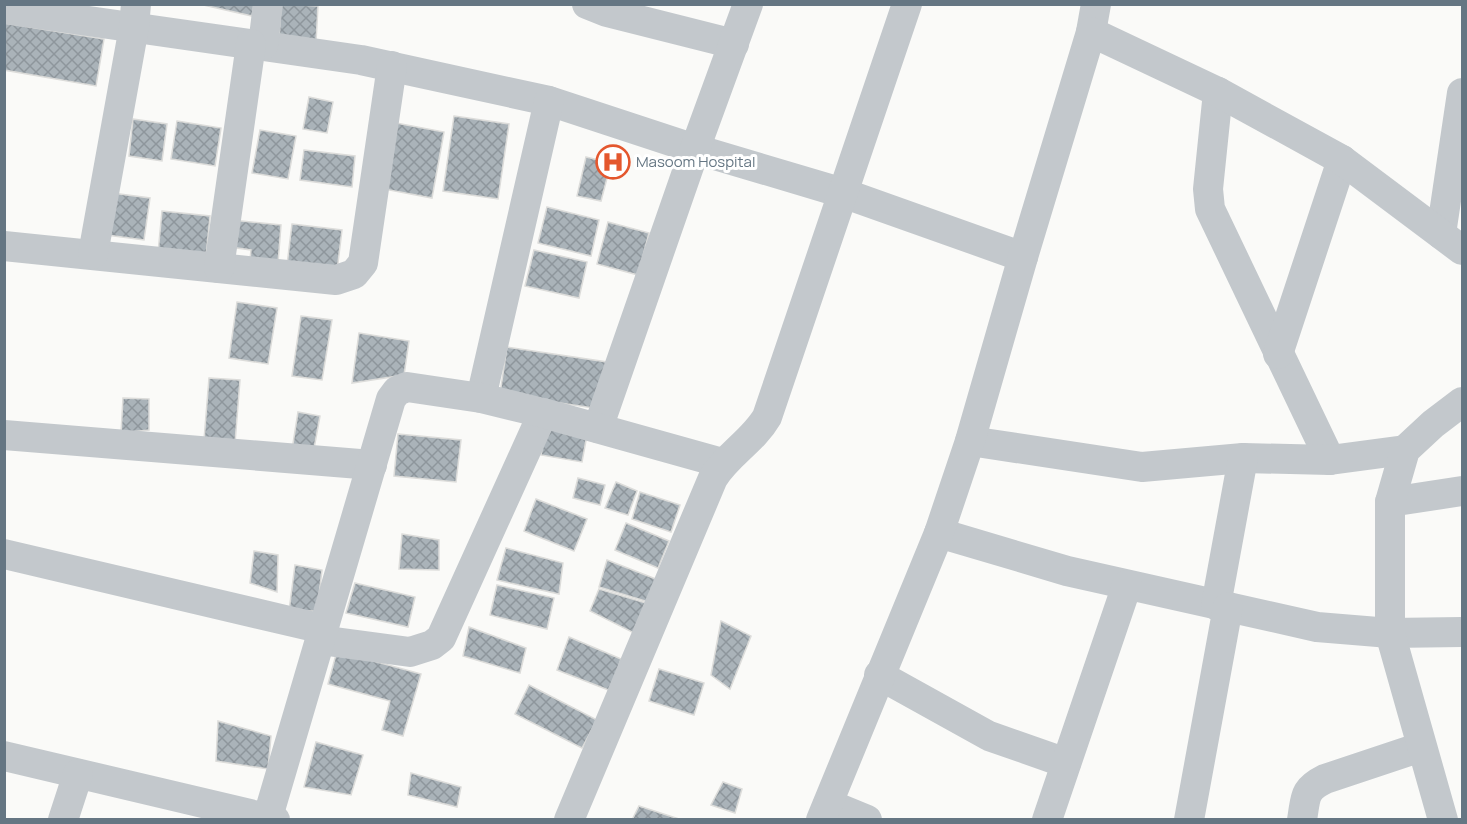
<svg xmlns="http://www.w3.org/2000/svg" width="1467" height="824" viewBox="0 0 1467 824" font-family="Manrope,sans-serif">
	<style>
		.building { fill: url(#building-cross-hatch); stroke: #dcdcda; stroke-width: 1.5 }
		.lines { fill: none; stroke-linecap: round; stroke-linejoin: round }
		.minor { stroke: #c3c8cc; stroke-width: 30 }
		.labels { text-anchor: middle; stroke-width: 6; stroke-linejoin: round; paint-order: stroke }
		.poi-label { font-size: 15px; fill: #657683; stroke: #fff; text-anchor: start }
	</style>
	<defs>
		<pattern id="building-cross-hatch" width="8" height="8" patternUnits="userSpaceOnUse" patternTransform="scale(1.5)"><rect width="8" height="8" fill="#aab3b9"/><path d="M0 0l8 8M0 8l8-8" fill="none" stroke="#8e969c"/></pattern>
	</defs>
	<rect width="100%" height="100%" fill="#fafaf8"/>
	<g class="building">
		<polygon points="199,4 254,4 252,16"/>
		<polygon points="281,4 318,6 316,42 279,40"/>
		<polygon points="4,23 104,39 96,86 4,70"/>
		<polygon points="309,97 333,102 327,133 303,129"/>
		<polygon points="454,116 509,124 498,199 443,191"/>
		<polygon points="133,119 167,124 162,161 129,156"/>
		<polygon points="177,121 221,128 215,166 171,159"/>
		<polygon points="396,123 444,132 432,198 384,189"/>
		<polygon points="260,130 296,136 288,179 252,173"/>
		<polygon points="304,150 355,156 352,187 300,180"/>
		<polygon points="586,157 611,163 601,201 577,196"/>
		<polygon points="112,193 150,198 144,240 107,235"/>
		<polygon points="547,207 599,220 591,256 538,243"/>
		<polygon points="162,211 210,216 206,257 158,253"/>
		<polygon points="232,220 281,225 278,263 250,260 251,250 230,247"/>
		<polygon points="608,222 649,233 638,275 597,264"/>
		<polygon points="292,224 342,230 337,271 287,265"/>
		<polygon points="534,250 587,262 579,298 525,286"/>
		<polygon points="237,302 277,308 268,364 229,358"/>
		<polygon points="301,316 332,320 322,380 292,376"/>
		<polygon points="359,333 409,341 404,375 352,383"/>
		<polygon points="507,347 607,362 600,409 500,394"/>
		<polygon points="209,378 240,380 235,443 204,440"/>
		<polygon points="123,398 149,399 149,430 121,433"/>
		<polygon points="298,412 320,416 313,454 292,450"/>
		<polygon points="546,428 587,435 582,462 541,455"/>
		<polygon points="398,434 461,440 456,482 394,476"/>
		<polygon points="578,478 605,485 600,505 573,498"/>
		<polygon points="616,482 637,491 628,515 605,508"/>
		<polygon points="640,492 680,505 671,532 632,519"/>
		<polygon points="536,499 587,519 574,551 524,531"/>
		<polygon points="626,523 669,541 658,568 615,550"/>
		<polygon points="402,534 439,540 439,570 399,569"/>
		<polygon points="506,548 563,563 559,594 497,580"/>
		<polygon points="254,551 278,555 277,592 250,583"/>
		<polygon points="607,560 661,581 655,604 599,587"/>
		<polygon points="295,565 322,570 317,611 289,611"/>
		<polygon points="355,583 415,597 408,627 346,613"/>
		<polygon points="497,585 554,598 547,629 490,615"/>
		<polygon points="599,589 646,603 636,634 590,611"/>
		<polygon points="721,621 751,636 730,689 711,675"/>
		<polygon points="469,627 526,648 520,673 463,656"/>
		<polygon points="569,637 621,659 611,691 557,670"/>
		<polygon points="337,651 421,674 403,736 382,730 390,701 328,684"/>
		<polygon points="659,669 704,683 694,715 649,701"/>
		<polygon points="529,685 597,720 582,748 515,714"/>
		<polygon points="218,721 271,736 268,769 216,761"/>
		<polygon points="316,742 363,755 351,795 304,787"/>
		<polygon points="411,773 461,787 457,807 408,795"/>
		<polygon points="723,782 742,789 735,813 711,805"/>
		<polygon points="639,806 682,820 632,820"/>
	</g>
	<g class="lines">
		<g class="minor">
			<polyline points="587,4 607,12 734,44"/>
			<polyline points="4,9 361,60 549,101 695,149 843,193 1023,257"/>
			<polyline points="1091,32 1096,4"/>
			<polyline points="263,45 268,4"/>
			<polyline points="1218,92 1208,189 1210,209 1330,460"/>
			<polyline points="1441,234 1462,93"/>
			<polyline points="4,246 336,280 354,274 363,263 392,66"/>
			<polyline points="93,254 134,27 136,4"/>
			<polyline points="219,268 251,44"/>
			<polyline points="1278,354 1342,160"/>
			<polyline points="481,398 549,101"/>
			<polyline points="598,428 695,149 748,4"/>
			<polyline points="4,435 372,465"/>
			<polyline points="970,441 1142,467 1243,458 1330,460 1405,450"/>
			<polyline points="1390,502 1462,491"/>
			<polyline points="939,533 1067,571 1317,627 1390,633 1462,632"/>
			<polyline points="4,554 323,629"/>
			<polyline points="1216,605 1243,458"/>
			<polyline points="320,640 410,652 432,645 441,638 543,413"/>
			<polyline points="879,675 989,736 1066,763"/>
			<polyline points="4,756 275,820"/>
			<polyline points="828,804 867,820"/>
			<polyline points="63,820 78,774"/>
			<polyline points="267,820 391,399 397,391 407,387 481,398 543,413 722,463"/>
			<path d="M569,820L713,478C728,454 753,441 767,417L907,4"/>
			<polyline points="821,820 939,533 970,441 1023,257 1091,32 1218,92 1342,160 1462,250"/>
			<polyline points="1047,820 1127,585"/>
			<polyline points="1189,820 1228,607"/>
			<path d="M1302,820C1306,797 1303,790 1325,779L1421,747"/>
			<polyline points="1443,820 1390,633 1390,502 1405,450 1433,424 1462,402"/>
		</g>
	</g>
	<defs>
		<symbol id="hospital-ring" viewBox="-11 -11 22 22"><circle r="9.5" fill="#fff" stroke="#e4572e" stroke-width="1.5"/><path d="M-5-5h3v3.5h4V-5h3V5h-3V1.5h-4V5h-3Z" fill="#e4572e"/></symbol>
	</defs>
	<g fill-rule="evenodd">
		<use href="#hospital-ring" x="594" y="143" width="38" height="38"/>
	</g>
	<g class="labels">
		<g class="poi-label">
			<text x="636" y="167">Masoom Hospital</text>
		</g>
	</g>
	<rect width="1467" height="824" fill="none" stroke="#657683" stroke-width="12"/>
</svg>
